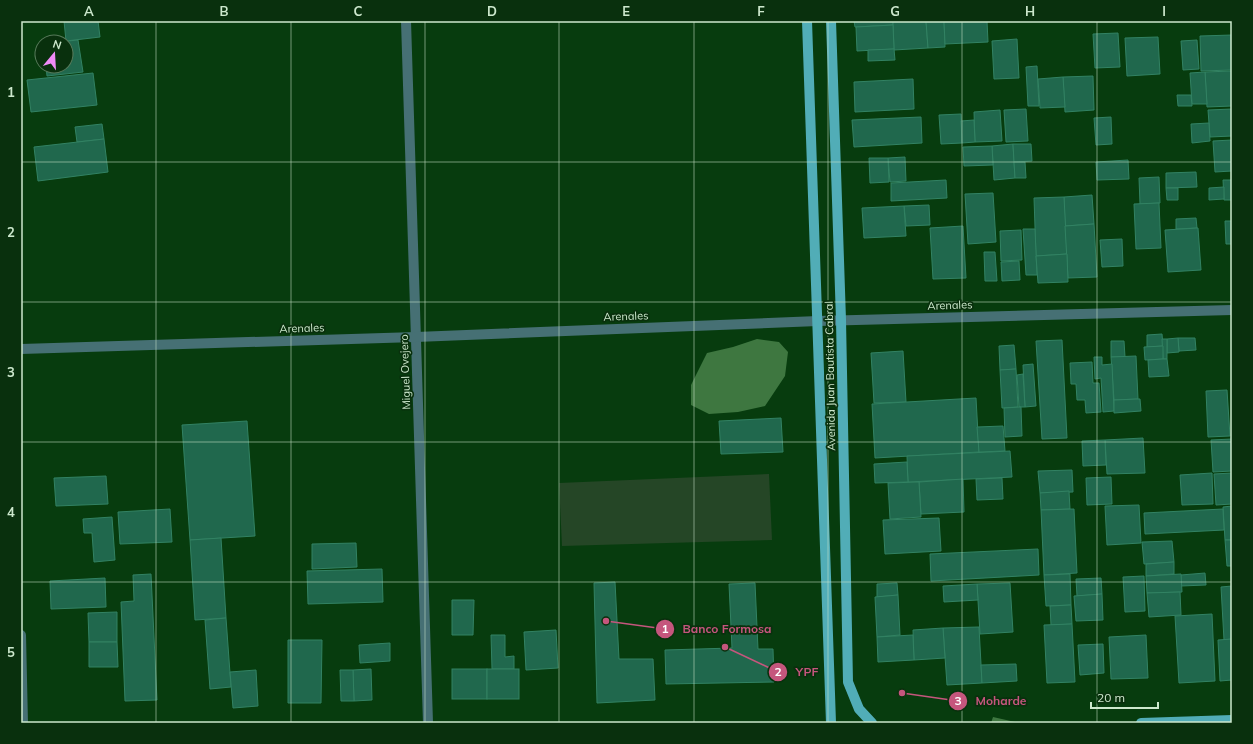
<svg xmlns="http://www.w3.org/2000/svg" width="1253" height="744" viewBox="0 0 1253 744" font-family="Mulish,sans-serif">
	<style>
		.green { fill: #254626 }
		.forest { fill: #3e7740 }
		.building { fill: #20684d; stroke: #328263 }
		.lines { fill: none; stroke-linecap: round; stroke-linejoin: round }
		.minor { stroke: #467074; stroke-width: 10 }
		.major { stroke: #51adb7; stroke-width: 10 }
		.grid { fill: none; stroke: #cde8cd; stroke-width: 1; stroke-opacity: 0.55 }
		.labels { text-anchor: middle; stroke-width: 3.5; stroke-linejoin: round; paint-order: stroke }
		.street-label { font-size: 11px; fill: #cde8cd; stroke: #09300d }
		.leader { fill: none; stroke: #c5567d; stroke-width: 1.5 }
		.callout-dot { fill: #c5567d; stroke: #09300d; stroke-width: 1.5 }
		.mark-label { font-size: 12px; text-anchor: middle; font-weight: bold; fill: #fff }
		.callout-label { font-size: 12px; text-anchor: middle; font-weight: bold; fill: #c5567d; stroke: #09300d; stroke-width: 3.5; stroke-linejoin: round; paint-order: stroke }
		.neatline { fill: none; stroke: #cde8cd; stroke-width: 1.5 }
		.grid-label { font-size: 13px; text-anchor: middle; font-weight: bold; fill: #cde8cd }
	</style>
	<rect width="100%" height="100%" fill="#073c0e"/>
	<polygon class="green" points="769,474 772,540 562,546 559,483"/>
	<g class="forest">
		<polygon points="757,339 779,342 788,352 785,376 765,406 738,412 709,414 691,405 691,385 707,353 733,347"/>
		<polygon points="993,717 1015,722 1015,723 991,723"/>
	</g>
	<g class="building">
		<polygon points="64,21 98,21 100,37 66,41"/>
		<polygon points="854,21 893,21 893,25 855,27"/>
		<polygon points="893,21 926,21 928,48 894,50"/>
		<polygon points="926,21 944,21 945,47 928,48"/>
		<polygon points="944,21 987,21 988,42 945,44"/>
		<polygon points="893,25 894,49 857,51 856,27"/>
		<polygon points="1118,33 1120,67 1095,68 1093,34"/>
		<polygon points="1232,35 1232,70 1201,71 1200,36"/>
		<polygon points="1158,37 1160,74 1127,76 1125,38"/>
		<polygon points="1017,39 1019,78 994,79 992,41"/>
		<polygon points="78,40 83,72 47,76 46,66 66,66 66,42 58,42"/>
		<polygon points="1197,40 1199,69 1183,70 1181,41"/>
		<polygon points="894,49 895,60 868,61 868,50"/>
		<polygon points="1037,66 1039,106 1028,106 1026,67"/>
		<polygon points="1232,71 1232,106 1207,107 1205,72"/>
		<polygon points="1205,72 1207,104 1192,104 1190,73"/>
		<polygon points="93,73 97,105 31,112 27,80"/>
		<polygon points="1093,76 1094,110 1065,112 1063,77"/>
		<polygon points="1063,77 1065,107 1040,108 1038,79"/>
		<polygon points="913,79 914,109 855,112 854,82"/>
		<polygon points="1177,95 1191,95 1192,106 1178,106"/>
		<polygon points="1026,109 1028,141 1006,142 1004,110"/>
		<polygon points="1232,109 1232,136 1210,137 1208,110"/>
		<polygon points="1000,110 1002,141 975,142 974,112"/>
		<polygon points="961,114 962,143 941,144 939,115"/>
		<polygon points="921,117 922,143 854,147 852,120"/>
		<polygon points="1111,117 1112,144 1096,145 1094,118"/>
		<polygon points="974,120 975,142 962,143 961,121"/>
		<polygon points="1209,123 1210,141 1192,143 1191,124"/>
		<polygon points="102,124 104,139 77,142 75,127"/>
		<polygon points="104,139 108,172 38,181 34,147"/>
		<polygon points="1232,140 1232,171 1215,172 1213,141"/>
		<polygon points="1013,144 1015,178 994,180 992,146"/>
		<polygon points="1013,144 1031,144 1032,161 1014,162"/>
		<polygon points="992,146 993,165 964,166 963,147"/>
		<polygon points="905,157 906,181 890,182 888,158"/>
		<polygon points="869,158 888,158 889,182 870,183"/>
		<polygon points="1128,160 1129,179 1097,180 1096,162"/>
		<polygon points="1014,162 1025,162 1026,178 1015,178"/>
		<polygon points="1196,172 1197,187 1166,188 1166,173"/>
		<polygon points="1159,177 1160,203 1140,204 1139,178"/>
		<polygon points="946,180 947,198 891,201 891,183"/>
		<polygon points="1223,180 1232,180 1232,200 1224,200"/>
		<polygon points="1224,187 1224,199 1209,200 1209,188"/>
		<polygon points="1166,188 1178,188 1178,200 1167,200"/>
		<polygon points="993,193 996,242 968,244 965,194"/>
		<polygon points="1092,195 1094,224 1065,226 1064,197"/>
		<polygon points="1064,197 1067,254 1036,256 1034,198"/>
		<polygon points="1159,203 1161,248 1136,249 1134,204"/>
		<polygon points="929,205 930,225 906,226 904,206"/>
		<polygon points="904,206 906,236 864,238 862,208"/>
		<polygon points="1196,218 1197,228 1176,229 1176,219"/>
		<polygon points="1225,221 1232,221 1232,244 1226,244"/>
		<polygon points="1094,224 1097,277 1068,278 1065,226"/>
		<polygon points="963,226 966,278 933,279 930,228"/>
		<polygon points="1198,228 1201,270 1168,272 1165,230"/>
		<polygon points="1023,229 1035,229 1037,275 1026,275"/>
		<polygon points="1021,230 1022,260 1001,261 1000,231"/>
		<polygon points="1122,239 1123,266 1102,267 1100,240"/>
		<polygon points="984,252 995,252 997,281 985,281"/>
		<polygon points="1067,254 1068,282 1038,283 1036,256"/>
		<polygon points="1019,261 1020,280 1002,281 1001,262"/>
		<polygon points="1162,334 1163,346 1147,347 1147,335"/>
		<polygon points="1178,338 1195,338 1196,350 1179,351"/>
		<polygon points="1178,338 1179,352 1167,353 1167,339"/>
		<polygon points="1162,339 1167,339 1167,359 1163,359"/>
		<polygon points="1062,340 1067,438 1042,439 1036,341"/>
		<polygon points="1111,341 1124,341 1125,357 1111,357"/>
		<polygon points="1014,345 1016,369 1000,370 999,346"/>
		<polygon points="1163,346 1163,359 1145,360 1144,347"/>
		<polygon points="903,351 906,402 874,403 871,353"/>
		<polygon points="1136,356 1138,399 1114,400 1111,357"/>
		<polygon points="1094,357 1102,357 1102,365 1112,364 1114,411 1103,412 1101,378 1095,379"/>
		<polygon points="1163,359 1167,359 1169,376 1149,377 1148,360"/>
		<polygon points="1092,362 1093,383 1099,383 1101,412 1086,413 1085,400 1077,400 1076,384 1071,384 1070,363"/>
		<polygon points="1033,364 1036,406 1025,407 1023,365"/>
		<polygon points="1016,369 1018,407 1002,408 1000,370"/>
		<polygon points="1023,374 1025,407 1019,407 1017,375"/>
		<polygon points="1227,390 1230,436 1208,437 1206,391"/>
		<polygon points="976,398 979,452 875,458 872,404"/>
		<polygon points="1138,399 1140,399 1141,411 1114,413 1114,400"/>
		<polygon points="1021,407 1022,436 1005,437 1004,408"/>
		<polygon points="781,418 783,452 721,454 719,421"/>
		<polygon points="247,421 255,536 190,540 182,425"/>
		<polygon points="1003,426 1005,451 979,452 977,427"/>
		<polygon points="1143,438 1145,473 1107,474 1105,440"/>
		<polygon points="1232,439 1232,471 1213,472 1211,440"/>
		<polygon points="1105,440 1106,465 1083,466 1082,441"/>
		<polygon points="1010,451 1012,477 908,482 907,456"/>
		<polygon points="907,462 908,482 875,483 874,464"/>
		<polygon points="1072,470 1073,492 1040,493 1038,471"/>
		<polygon points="1212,473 1213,504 1182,505 1180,475"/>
		<polygon points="1232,473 1232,504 1216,505 1214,474"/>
		<polygon points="106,476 108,504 56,506 54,478"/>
		<polygon points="1111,477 1112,504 1087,505 1086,478"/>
		<polygon points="1002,478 1003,499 977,500 976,479"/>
		<polygon points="963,479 964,512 921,514 919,482"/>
		<polygon points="919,482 921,517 890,519 888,483"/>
		<polygon points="1069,491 1070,509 1041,510 1040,493"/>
		<polygon points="1139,505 1141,543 1107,545 1105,506"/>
		<polygon points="1232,506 1232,540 1225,540 1223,507"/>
		<polygon points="170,509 172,542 120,544 118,512"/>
		<polygon points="1074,509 1077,573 1044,575 1041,510"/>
		<polygon points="1223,509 1224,530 1145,534 1144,513"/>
		<polygon points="112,517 115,560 94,562 92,533 84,533 83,519"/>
		<polygon points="939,518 941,551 885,554 883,520"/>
		<polygon points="221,538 226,618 195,620 190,540"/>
		<polygon points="1225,540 1232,540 1232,566 1227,566"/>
		<polygon points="1172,541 1174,562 1144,564 1142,542"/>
		<polygon points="356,543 357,567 312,569 312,544"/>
		<polygon points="1038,549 1039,575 931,581 930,554"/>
		<polygon points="1174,562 1174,574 1146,576 1146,564"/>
		<polygon points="382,569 383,602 308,604 307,571"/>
		<polygon points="1205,573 1206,585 1181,586 1181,575"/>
		<polygon points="151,574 157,700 125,701 121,602 134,601 133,575"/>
		<polygon points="1070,574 1071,605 1046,606 1044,575"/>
		<polygon points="1181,574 1182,592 1147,593 1146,576"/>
		<polygon points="1144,576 1145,611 1125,612 1123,577"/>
		<polygon points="105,578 106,607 51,609 50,581"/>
		<polygon points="1101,578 1102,594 1077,596 1076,579"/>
		<polygon points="615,582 619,659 653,659 655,700 597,703 594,583"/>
		<polygon points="755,583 758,649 773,649 774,682 666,684 665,650 732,648 729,584"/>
		<polygon points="897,583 898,595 877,597 877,584"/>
		<polygon points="1010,583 1013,632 980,634 977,584"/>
		<polygon points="977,584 978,600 944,602 943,586"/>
		<polygon points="1232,586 1232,639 1224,640 1221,587"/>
		<polygon points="1180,592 1181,615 1149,617 1147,593"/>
		<polygon points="1102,594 1103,620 1076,621 1074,596"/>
		<polygon points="898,595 900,635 877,637 875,597"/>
		<polygon points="452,600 474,600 473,635 452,635"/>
		<polygon points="1071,605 1072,624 1051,625 1050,606"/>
		<polygon points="117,612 117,642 89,642 88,613"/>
		<polygon points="1212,614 1215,681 1179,683 1175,616"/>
		<polygon points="226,618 231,687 210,689 205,620"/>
		<polygon points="1072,624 1075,682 1047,683 1044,625"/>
		<polygon points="979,627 982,683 947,685 943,628"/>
		<polygon points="943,628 945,658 914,660 913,630"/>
		<polygon points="556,630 558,668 526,670 524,632"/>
		<polygon points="491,635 505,635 505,657 514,656 514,669 492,669"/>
		<polygon points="913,635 914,660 878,662 877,637"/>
		<polygon points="1146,635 1148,678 1111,679 1109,637"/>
		<polygon points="1232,639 1232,680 1220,681 1218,640"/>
		<polygon points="288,640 322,640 321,703 288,703"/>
		<polygon points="89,642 117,642 118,667 89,667"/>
		<polygon points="390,643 390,661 360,663 359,645"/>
		<polygon points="1103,644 1104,673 1080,675 1078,645"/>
		<polygon points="1016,664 1017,681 982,683 981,665"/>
		<polygon points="371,669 372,700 354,701 353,670"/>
		<rect x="452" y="669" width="35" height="30"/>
		<rect x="487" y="669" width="32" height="30"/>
		<polygon points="256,670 258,706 233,708 230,672"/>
		<polygon points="340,670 353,670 354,701 341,701"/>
	</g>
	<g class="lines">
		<g class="minor">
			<polyline points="406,21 428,723"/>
			<polyline points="21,349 416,337 818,321 1232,310"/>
			<polyline points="21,635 23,723"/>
		</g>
		<g class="major">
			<polyline points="807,21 831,723"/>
			<polyline points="831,21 841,320 848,682 859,709 872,723"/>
			<polyline points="1141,723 1232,720"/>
		</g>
	</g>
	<path class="grid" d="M156,21V723M291,21V723M425,21V723M559,21V723M694,21V723M828,21V723M962,21V723M1097,21V723M21,162H1232M21,302H1232M21,442H1232M21,582H1232"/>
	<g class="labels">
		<g class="street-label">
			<text transform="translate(950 305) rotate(-2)" y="4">Arenales</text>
			<text transform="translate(626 316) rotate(-2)" y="4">Arenales</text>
			<text transform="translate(302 328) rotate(-2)" y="4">Arenales</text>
			<text transform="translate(405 372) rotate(-92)" y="4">Miguel Ovejero</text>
			<text transform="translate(830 376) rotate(-91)" y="4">Avenida Juan Bautista Cabral</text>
		</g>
	</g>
	<path class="leader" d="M606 621L665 629M725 647L778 672M902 693L958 701"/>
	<g class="callout-dot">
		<circle cx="606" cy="621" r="4"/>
		<circle cx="725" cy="647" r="4"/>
		<circle cx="902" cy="693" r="4"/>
		<circle cx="665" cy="629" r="10"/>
		<circle cx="778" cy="672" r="10"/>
		<circle cx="958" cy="701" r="10"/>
	</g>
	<g class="mark-label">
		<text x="665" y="633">1</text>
		<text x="778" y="676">2</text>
		<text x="958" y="705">3</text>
	</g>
	<g class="callout-label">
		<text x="727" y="633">Banco Formosa</text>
		<text x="807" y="676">YPF</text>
		<text x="1001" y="705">Moharde</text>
	</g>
	<rect width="1253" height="744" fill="none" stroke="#09300d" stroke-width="44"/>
	<g transform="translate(54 54) rotate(18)"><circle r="19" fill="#09300d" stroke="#577a5a"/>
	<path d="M0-3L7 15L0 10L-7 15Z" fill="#ef8bf6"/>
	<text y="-6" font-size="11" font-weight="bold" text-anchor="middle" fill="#cde8cd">N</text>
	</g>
	<path d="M1091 702v6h67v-6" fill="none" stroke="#cde8cd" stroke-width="2"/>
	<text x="1097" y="702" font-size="12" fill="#cde8cd" stroke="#09300d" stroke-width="3" paint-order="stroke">20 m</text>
	<rect x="22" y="22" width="1209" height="700" class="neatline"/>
	<g class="grid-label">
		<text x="89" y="16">A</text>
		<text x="224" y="16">B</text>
		<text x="358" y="16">C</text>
		<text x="492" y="16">D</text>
		<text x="626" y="16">E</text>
		<text x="761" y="16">F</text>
		<text x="895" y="16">G</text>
		<text x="1030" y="16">H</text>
		<text x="1164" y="16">I</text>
		<text x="11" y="97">1</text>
		<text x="11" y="237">2</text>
		<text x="11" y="377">3</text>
		<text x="11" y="517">4</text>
		<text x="11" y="657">5</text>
	</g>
</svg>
